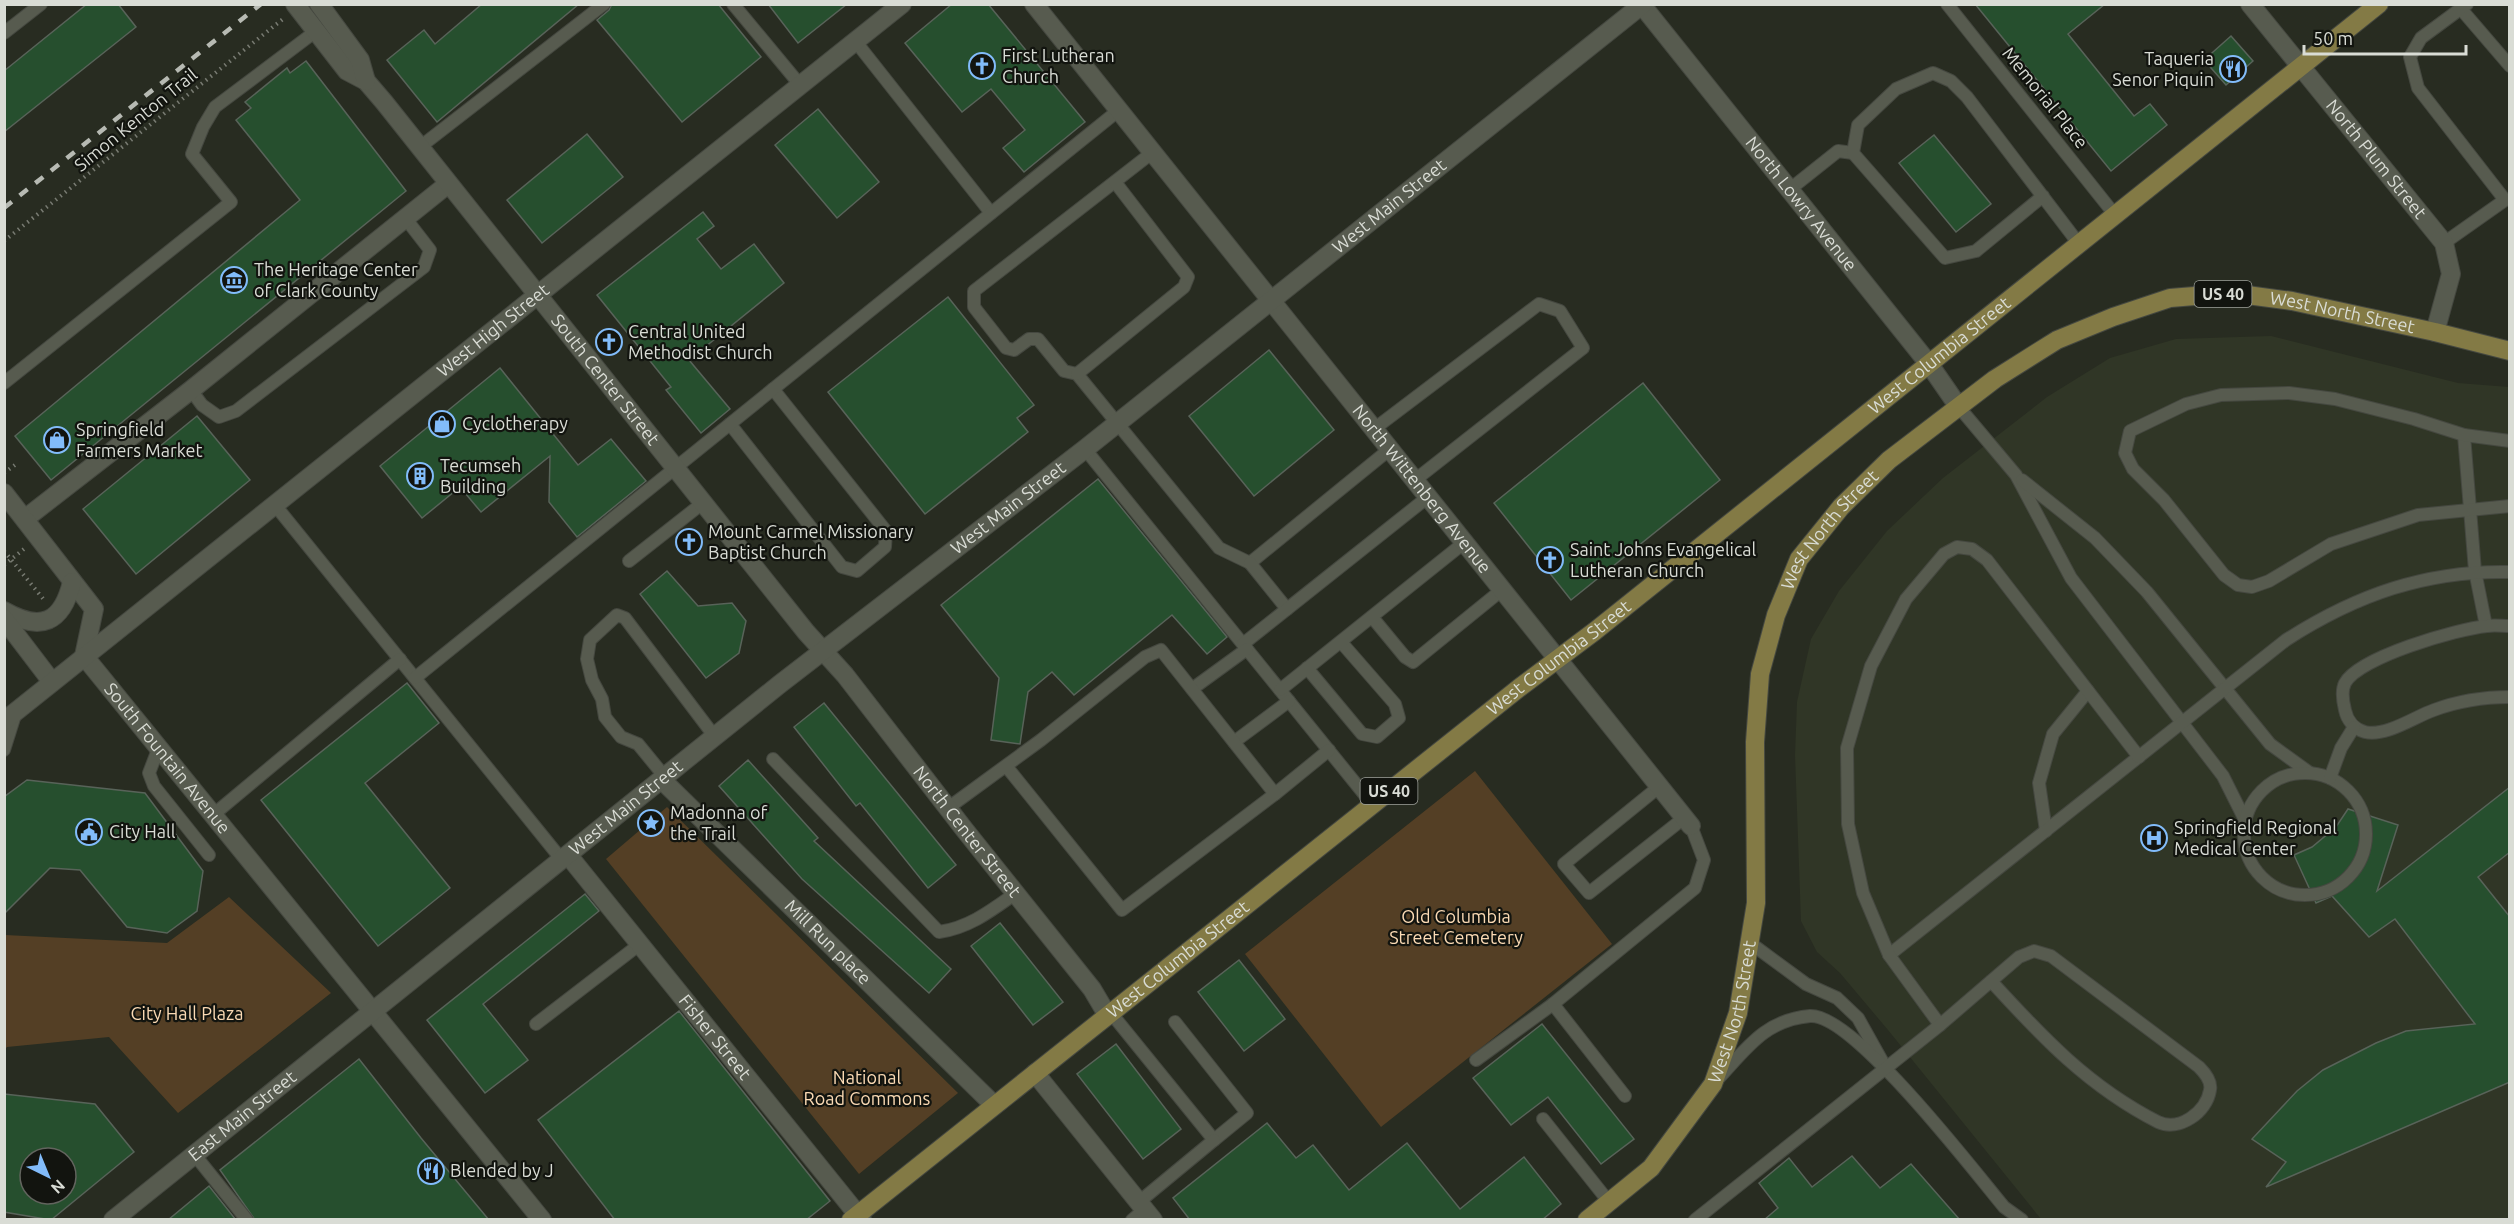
<svg xmlns="http://www.w3.org/2000/svg" width="2514" height="1224" viewBox="0 0 2514 1224" font-family="Ubuntu,sans-serif">
	<style>
		.built { fill: #303626 }
		.green { fill: #543f25 }
		.building { fill: #264f2e; stroke: #586359; stroke-width: 1.5; fill-rule: evenodd }
		.lines { fill: none; stroke-linecap: round; stroke-linejoin: round }
		.service-casing { stroke: #454840; stroke-width: 14 }
		.minor-casing { stroke: #454840; stroke-width: 20 }
		.tertiary-casing { stroke: #454840; stroke-width: 20 }
		.primary-casing { stroke: #454840; stroke-width: 20 }
		.path { stroke: #787b72; stroke-width: 4; stroke-dasharray: 1.5 4.5; stroke-linecap: butt }
		.service { stroke: #575b4f; stroke-width: 12 }
		.minor { stroke: #575b4f; stroke-width: 18 }
		.tertiary { stroke: #575b4f; stroke-width: 18 }
		.primary { stroke: #837a45; stroke-width: 18 }
		.rail { stroke: #b7bab3; stroke-width: 4.5; stroke-dasharray: 10 10; stroke-linecap: butt }
		.labels { text-anchor: middle; stroke-width: 4.5; stroke-linejoin: round; paint-order: stroke }
		.shield { fill: #12140f; stroke: #9da09a; stroke-width: 1.5 }
		.shield-label { font-size: 16px; font-weight: bold; fill: #d9dcd5 }
		.poi-label { font-size: 18px; fill: #d9dcd5; stroke: #12140f; text-anchor: start }
		.street-label { font-size: 18px; fill: #d9dcd5; stroke: #12140f }
		.park-label { font-size: 18px; fill: #fbdab4; stroke: #12140f }
	</style>
	<rect width="100%" height="100%" fill="#282c21"/>
	<polygon class="built" points="2271,336 2458,383 2509,387 2509,1219 2041,1219 1888,1030 1840,973 1817,952 1801,921 1795,755 1797,702 1811,639 1839,591 1887,531 1943,478 2047,397 2110,358 2176,339"/>
	<g class="green">
		<polygon points="1475,771 1612,944 1381,1127 1245,954"/>
		<polygon points="667,807 958,1093 859,1174 606,859"/>
		<polygon points="229,897 331,993 178,1113 109,1037 7,1047 5,1049 5,935 167,943"/>
	</g>
	<g class="building">
		<polygon points="87,4 118,4 136,27 4,132 4,71"/>
		<polygon points="482,4 579,4 437,122 387,60 424,30 435,44"/>
		<polygon points="612,4 718,4 761,57 682,122 597,20 609,10"/>
		<polygon points="768,4 847,4 798,43"/>
		<polygon points="952,4 988,4 1085,122 1024,172 1003,148 1025,130 991,89 962,112 905,43"/>
		<polygon points="1975,4 2105,4 2068,34 2134,116 2150,104 2167,125 2111,171"/>
		<polygon points="2231,36 2253,61 2226,85 2204,60"/>
		<polygon points="306,61 406,191 51,480 15,436 300,200 236,120 251,108 245,102 287,68 290,73"/>
		<polygon points="818,109 879,182 837,218 775,145"/>
		<polygon points="587,134 623,177 542,243 507,200"/>
		<polygon points="1934,135 1991,204 1956,232 1899,163"/>
		<polygon points="703,212 714,226 697,239 721,269 754,244 784,283 689,360 730,409 701,433 666,390 671,387 597,295"/>
		<polygon points="948,297 1034,405 1017,418 1028,432 925,514 828,392"/>
		<polygon points="1269,350 1334,430 1254,496 1189,416"/>
		<polygon points="500,368 578,465 611,439 646,481 577,537 549,502 550,456 481,512 460,487 422,518 380,466"/>
		<polygon points="1643,383 1720,480 1571,600 1494,503"/>
		<polygon points="197,416 250,480 136,574 83,509"/>
		<polygon points="1098,479 1227,637 1207,654 1172,615 1074,695 1052,672 1028,692 1020,744 991,740 999,678 941,605"/>
		<polygon points="667,571 698,606 732,603 746,621 739,653 706,678 640,594"/>
		<polygon points="407,683 439,723 365,783 450,888 378,946 261,800"/>
		<polygon points="824,703 956,865 928,888 860,803 856,806 794,727"/>
		<polygon points="748,760 818,838 814,841 951,969 929,993 802,879 719,786"/>
		<polygon points="27,780 145,793 203,871 197,911 167,933 127,927 80,870 50,868 4,914 4,797"/>
		<polygon points="2510,787 2510,852 2478,877 2510,917 2510,1082 2266,1187 2286,1162 2252,1139 2297,1091 2323,1070 2376,1043 2406,1031 2475,1024 2395,919 2369,937 2332,896 2316,903 2294,855 2312,847 2336,827 2348,809 2398,825 2377,891"/>
		<polygon points="585,894 599,911 483,1004 528,1060 485,1093 427,1020"/>
		<polygon points="1000,923 1063,1002 1033,1025 971,946"/>
		<polygon points="1239,960 1285,1019 1244,1051 1198,992"/>
		<polygon points="679,1011 830,1201 806,1220 615,1220 538,1120"/>
		<polygon points="1542,1024 1634,1139 1601,1164 1548,1097 1511,1125 1473,1078"/>
		<polygon points="1116,1044 1181,1129 1143,1159 1077,1074"/>
		<polygon points="359,1059 421,1138 489,1220 255,1220 220,1170"/>
		<path d="M4,1094L95,1104L134,1152L51,1220L4,1212ZM30,1158H66V1194H30Z"/>
		<polygon points="1267,1123 1296,1158 1313,1145 1349,1190 1407,1143 1460,1209 1524,1157 1561,1204 1542,1220 1190,1220 1173,1198"/>
		<polygon points="1852,1156 1880,1188 1911,1164 1960,1220 1764,1220 1778,1208 1759,1183 1789,1158 1812,1187"/>
		<polygon points="209,1186 236,1220 168,1220"/>
	</g>
	<g class="lines">
		<defs>
			<g id="service">
				<polyline points="733,4 801,86"/>
				<polyline points="1947,4 2115,215"/>
				<polyline points="2461,9 2510,66"/>
				<polyline points="4,33 41,4"/>
				<polyline points="856,42 991,213"/>
				<polyline points="420,147 604,4"/>
				<polyline points="1153,152 974,291 974,307 1006,348 1014,350 1029,339 1038,339 1064,371 1077,374 1219,548 1250,563 1390,449"/>
				<polyline points="1789,190 1838,151 1853,153"/>
				<polyline points="2043,196 1976,251 1945,258 1853,153 1858,125 1896,89 1933,73 1951,81 1967,97 2079,244"/>
				<polyline points="2444,243 2505,200 2418,88 2410,57 2421,38 2467,4"/>
				<polyline points="1077,374 1184,287 1188,277 1115,182"/>
				<polyline points="4,383 231,202 192,154 203,127 215,107 316,31"/>
				<polyline points="191,390 202,405 219,417 236,411 424,267 430,250 406,219"/>
				<polyline points="1958,406 2016,475 2071,578 2223,776 2245,820"/>
				<polyline points="730,424 842,567 857,571 885,547 886,531 773,389"/>
				<polyline points="1374,429 1539,304 1560,311 1583,348 1415,480"/>
				<polyline points="2464,435 2475,571 2486,626"/>
				<polyline points="2510,441 2464,435 2414,419 2335,399 2289,393 2221,395 2186,404 2130,431 2125,453 2133,469 2164,500 2224,575 2238,585 2252,587 2269,581 2331,544 2418,515 2510,506"/>
				<polyline points="1085,449 1373,805"/>
				<polyline points="2022,480 2095,538 2147,592 2270,744 2310,773"/>
				<polyline points="275,505 562,860"/>
				<polyline points="629,561 704,502"/>
				<polyline points="1250,563 1287,609"/>
				<polyline points="1372,617 1405,657 1413,662 1503,589"/>
				<path d="M2510,626C2502,626 2494,625 2487,626C2457,629 2359,657 2345,683C2341,691 2343,702 2345,710C2347,720 2354,729 2365,732C2386,737 2414,717 2434,710C2458,701 2484,697 2510,697"/>
				<polyline points="1243,644 1428,497"/>
				<polyline points="1307,668 1362,734 1377,737 1399,718 1395,704 1341,642"/>
				<polyline points="415,678 1119,110"/>
				<polyline points="1192,689 1247,649"/>
				<polyline points="1280,690 1465,542"/>
				<polyline points="1234,742 1289,701"/>
				<polyline points="159,747 149,773 154,786 209,855"/>
				<polyline points="4,750 16,712"/>
				<path d="M773,759L939,932C969,928 992,910 1016,893"/>
				<circle cx="2305" cy="834" r="61"/>
				<polyline points="665,777 638,744 621,737 605,717 602,699 592,680 587,659 590,640 617,615 625,618 715,737"/>
				<polyline points="2330,778 2341,748 2354,727"/>
				<polyline points="1660,786 1564,864 1589,893 1684,818"/>
				<polyline points="1275,794 1329,750"/>
				<polyline points="948,808 1041,740 1145,657 1161,650 1275,794 1122,910 1006,766"/>
				<polyline points="213,815 400,659"/>
				<polyline points="2046,831 2039,783 2053,734 2088,691"/>
				<polyline points="1749,942 1806,984 1837,998 1858,1018 1882,1061"/>
				<path d="M1889,955L2286,640C2356,595 2426,570 2510,572"/>
				<polyline points="1111,1013 1214,1140 1247,1113 1175,1022"/>
				<polyline points="536,1024 640,944"/>
				<polyline points="1940,1025 1889,955 1863,893 1848,824 1847,748 1871,666 1906,599 1944,554 1957,547 1972,549 1987,560 2139,757"/>
				<polyline points="1476,1060 1553,1004"/>
				<path d="M1718,1079C1747,1048 1765,1020 1810,1016C1853,1013 1974,1171 2004,1207L2022,1220"/>
				<polyline points="1625,1096 1553,1004 1695,888 1704,860 1691,826"/>
				<polyline points="1543,1119 1609,1202"/>
				<polyline points="194,1154 247,1220"/>
				<polyline points="1139,1202 1214,1140"/>
				<polyline points="1132,1220 1145,1209"/>
				<path d="M1695,1220L1940,1025L2019,957L2034,951L2051,956L2199,1067C2205,1073 2212,1081 2210,1090C2207,1112 2179,1132 2158,1122C2089,1087 2042,1037 1991,981"/>
			</g>
			<g id="minor">
				<path id="s1" d="M1034,4L1691,826"/>
				<path id="s2" d="M2250,4L2444,243L2451,274L2435,332"/>
				<polyline points="26,518 191,390 448,184"/>
				<path id="s3" d="M662,780L994,1105"/>
				<path id="s4" d="M568,855L862,1220"/>
				<polyline points="1035,1073 1153,1220"/>
			</g>
			<g id="tertiary">
				<path id="s5" d="M295,4L347,71L366,81L384,102L806,632L845,675L964,829L1092,989L1108,1016"/>
				<polyline points="319,4 360,60 366,81"/>
				<path id="s6" d="M1641,4L1929,364L1958,406"/>
				<polyline points="4,493 94,609 84,656"/>
				<path d="M4,611C41,632 62,623 72,582"/>
				<polyline points="4,619 52,682"/>
				<path id="s7" d="M84,656L542,1220"/>
				<path id="s8" d="M4,721L902,4"/>
				<path id="s9" d="M113,1220L780,684L1085,449L1643,4"/>
			</g>
			<g id="primary">
				<path id="s10" d="M851,1220L1519,688L1595,631L2379,4"/>
				<path id="s11" d="M1587,1220L1651,1168L1713,1084L1738,1013L1756,903L1755,742L1760,674L1776,615L1799,559L1841,507L1889,460L1995,379L2057,340L2113,317L2170,298L2232,293L2292,301L2435,332L2510,351"/>
			</g>
		</defs>
		<use href="#service" class="service-casing"/>
		<use href="#minor" class="minor-casing"/>
		<use href="#tertiary" class="tertiary-casing"/>
		<use href="#primary" class="primary-casing"/>
		<g class="path">
			<polyline points="4,241 283,19"/>
			<polyline points="4,473 15,465"/>
			<polyline points="4,551 45,601"/>
			<polyline points="4,565 24,549"/>
		</g>
		<use href="#service" class="service"/>
		<use href="#minor" class="minor"/>
		<use href="#tertiary" class="tertiary"/>
		<use href="#primary" class="primary"/>
		<polyline class="rail" points="4,208 261,4"/>
	</g>
	<defs>
		<symbol id="church-ring" viewBox="-11 -11 22 22"><circle r="9.5" fill="#12140f" stroke="#82bcfa" stroke-width="1.5"/><path d="M-1.2-6h2.4v3.5h3.3v2.4h-3.3V6h-2.4V-.1h-3.3v-2.4h3.3Z" fill="#82bcfa"/></symbol>
		<symbol id="restaurant-ring" viewBox="-11 -11 22 22"><circle r="9.5" fill="#12140f" stroke="#82bcfa" stroke-width="1.5"/><path d="M-5-6h1v4h1v-4h1v4h1v-4h1v5L-1.5 .5V6h-2V.5L-5-1ZM5-6V6H3V1.5H1.5Q1.5-4 5-6Z" fill="#82bcfa"/></symbol>
		<symbol id="museum-ring" viewBox="-11 -11 22 22"><circle r="9.5" fill="#12140f" stroke="#82bcfa" stroke-width="1.5"/><path d="M0-6L6-3V-2H-6V-3ZM-5-1h2V3h-2ZM-1-1h2V3h-2ZM3-1h2V3H3ZM-6 4H6V6H-6Z" fill="#82bcfa"/></symbol>
		<symbol id="shop-ring" viewBox="-11 -11 22 22"><circle r="9.5" fill="#12140f" stroke="#82bcfa" stroke-width="1.5"/><path d="M-5-2.5h2.3a2.7 3.5 0 0 1 5.4 0H5L5.5 6h-11ZM-1.5-2.5h3a1.5 2.3 0 0 0-3 0Z" fill="#82bcfa"/></symbol>
		<symbol id="building-ring" viewBox="-11 -11 22 22"><circle r="9.5" fill="#12140f" stroke="#82bcfa" stroke-width="1.5"/><path d="M-4-6H4V6H1V3H-1V6H-4ZM-2.5-4.3h1.7v1.8h-1.7ZM.8-4.3h1.7v1.8H.8ZM-2.5-1h1.7V.8h-1.7ZM.8-1h1.7V.8H.8Z" fill="#82bcfa"/></symbol>
		<symbol id="sight-ring" viewBox="-11 -11 22 22"><circle r="9.5" fill="#12140f" stroke="#82bcfa" stroke-width="1.5"/><path d="M0-6L1.8-2.2L6-1.7L2.9 1.2L3.7 5.4L0 3.3L-3.7 5.4L-2.9 1.2L-6-1.7L-1.8-2.2Z" fill="#82bcfa"/></symbol>
		<symbol id="civic-ring" viewBox="-11 -11 22 22"><circle r="9.5" fill="#12140f" stroke="#82bcfa" stroke-width="1.5"/><path d="M-.6-6.5H3V-4.5H.6V-3L4-1V1h2V6H-6V1h2V-1L-.6-3ZM-1.2 2.5V6h2.4V2.5Z" fill="#82bcfa"/></symbol>
		<symbol id="hospital-ring" viewBox="-11 -11 22 22"><circle r="9.5" fill="#12140f" stroke="#82bcfa" stroke-width="1.5"/><path d="M-5-5h3v3.5h4V-5h3V5h-3V1.5h-4V5h-3Z" fill="#82bcfa"/></symbol>
	</defs>
	<g fill-rule="evenodd">
		<use href="#church-ring" x="967" y="51" width="30" height="30"/>
		<use href="#restaurant-ring" x="2218" y="54" width="30" height="30"/>
		<use href="#museum-ring" x="219" y="265" width="30" height="30"/>
		<use href="#church-ring" x="594" y="327" width="30" height="30"/>
		<use href="#shop-ring" x="427" y="409" width="30" height="30"/>
		<use href="#shop-ring" x="42" y="425" width="30" height="30"/>
		<use href="#building-ring" x="405" y="461" width="30" height="30"/>
		<use href="#church-ring" x="674" y="527" width="30" height="30"/>
		<use href="#church-ring" x="1535" y="545" width="30" height="30"/>
		<use href="#sight-ring" x="636" y="808" width="30" height="30"/>
		<use href="#civic-ring" x="74" y="817" width="30" height="30"/>
		<use href="#hospital-ring" x="2139" y="823" width="30" height="30"/>
		<use href="#restaurant-ring" x="416" y="1156" width="30" height="30"/>
	</g>
	<g class="labels">
		<g class="shield">
			<rect x="2194.5" y="281" width="57" height="26" rx="4.5"/>
			<rect x="1360.5" y="778" width="57" height="26" rx="4.5"/>
		</g>
		<g class="shield-label">
			<text x="2223" y="300">US 40</text>
			<text x="1389" y="797">US 40</text>
		</g>
		<g class="poi-label">
			<text x="1002" y="62">First Lutheran<tspan x="1002" dy="21">Church</tspan></text>
			<text x="2214" y="65" text-anchor="end">Taqueria<tspan x="2214" dy="21">Senor Piquin</tspan></text>
			<text x="254" y="276">The Heritage Center<tspan x="254" dy="21">of Clark County</tspan></text>
			<text x="628" y="338">Central United<tspan x="628" dy="21">Methodist Church</tspan></text>
			<text x="462" y="430">Cyclotherapy</text>
			<text x="76" y="436">Springfield<tspan x="76" dy="21">Farmers Market</tspan></text>
			<text x="440" y="472">Tecumseh<tspan x="440" dy="21">Building</tspan></text>
			<text x="708" y="538">Mount Carmel Missionary<tspan x="708" dy="21">Baptist Church</tspan></text>
			<text x="1570" y="556">Saint Johns Evangelical<tspan x="1570" dy="21">Lutheran Church</tspan></text>
			<text x="670" y="819">Madonna of<tspan x="670" dy="21">the Trail</tspan></text>
			<text x="2174" y="834">Springfield Regional<tspan x="2174" dy="21">Medical Center</tspan></text>
			<text x="109" y="838">City Hall</text>
			<text x="450" y="1177">Blended by J</text>
		</g>
		<g class="street-label">
			<text transform="translate(2045 98) rotate(51)" y="6">Memorial Place</text>
			<text transform="translate(136 120) rotate(-39)" y="6">Simon Kenton Trail</text>
			<text dy="6" stroke="none"><textPath href="#s2" startOffset="200">North Plum Street</textPath></text>
			<text dy="6" stroke="none"><textPath href="#s6" startOffset="256">North Lowry Avenue</textPath></text>
			<text dy="6" stroke="none"><textPath href="#s9" startOffset="1630">West Main Street</textPath></text>
			<text dy="6" stroke="none"><textPath href="#s11" startOffset="1360">West North Street</textPath></text>
			<text dy="6" stroke="none"><textPath href="#s8" startOffset="626">West High Street</textPath></text>
			<text dy="6" stroke="none"><textPath href="#s10" startOffset="1390">West Columbia Street</textPath></text>
			<text dy="6" stroke="none"><textPath href="#s5" startOffset="489">South Center Street</textPath></text>
			<text dy="6" stroke="none"><textPath href="#s1" startOffset="621">North Wittenberg Avenue</textPath></text>
			<text dy="6" stroke="none"><textPath href="#s9" startOffset="1144">West Main Street</textPath></text>
			<text dy="6" stroke="none"><textPath href="#s11" startOffset="766">West North Street</textPath></text>
			<text dy="6" stroke="none"><textPath href="#s10" startOffset="904">West Columbia Street</textPath></text>
			<text dy="6" stroke="none"><textPath href="#s7" startOffset="132">South Fountain Avenue</textPath></text>
			<text dy="6" stroke="none"><textPath href="#s9" startOffset="658">West Main Street</textPath></text>
			<text dy="6" stroke="none"><textPath href="#s5" startOffset="1068">North Center Street</textPath></text>
			<text dy="6" stroke="none"><textPath href="#s3" startOffset="232">Mill Run place</textPath></text>
			<text dy="6" stroke="none"><textPath href="#s10" startOffset="418">West Columbia Street</textPath></text>
			<text dy="6" stroke="none"><textPath href="#s11" startOffset="262">West North Street</textPath></text>
			<text dy="6" stroke="none"><textPath href="#s4" startOffset="234">Fisher Street</textPath></text>
			<text dy="6" stroke="none"><textPath href="#s9" startOffset="166">East Main Street</textPath></text>
		</g>
		<g class="park-label">
			<text x="1456" y="923">Old Columbia<tspan x="1456" dy="21">Street Cemetery</tspan></text>
			<text x="187" y="1020">City Hall Plaza</text>
			<text x="867" y="1084">National<tspan x="867" dy="21">Road Commons</tspan></text>
		</g>
	</g>
	<rect width="2514" height="1224" fill="none" stroke="#d9dcd5" stroke-width="12"/>
	<g transform="translate(48 1176) rotate(137)"><circle r="28" fill="#12140f" stroke="#62645e" stroke-width="1.5"/>
	<path d="M0-4.5L10 22L0 15L-10 22Z" fill="#82bcfa"/>
	<text y="-9" font-size="16" font-weight="bold" text-anchor="middle" fill="#d9dcd5">N</text>
	</g>
	<path d="M2304 45v9h162v-9" fill="none" stroke="#d9dcd5" stroke-width="3"/>
	<text x="2313" y="45" font-size="18" fill="#d9dcd5" stroke="#12140f" stroke-width="4.5" paint-order="stroke">50 m</text>
</svg>
